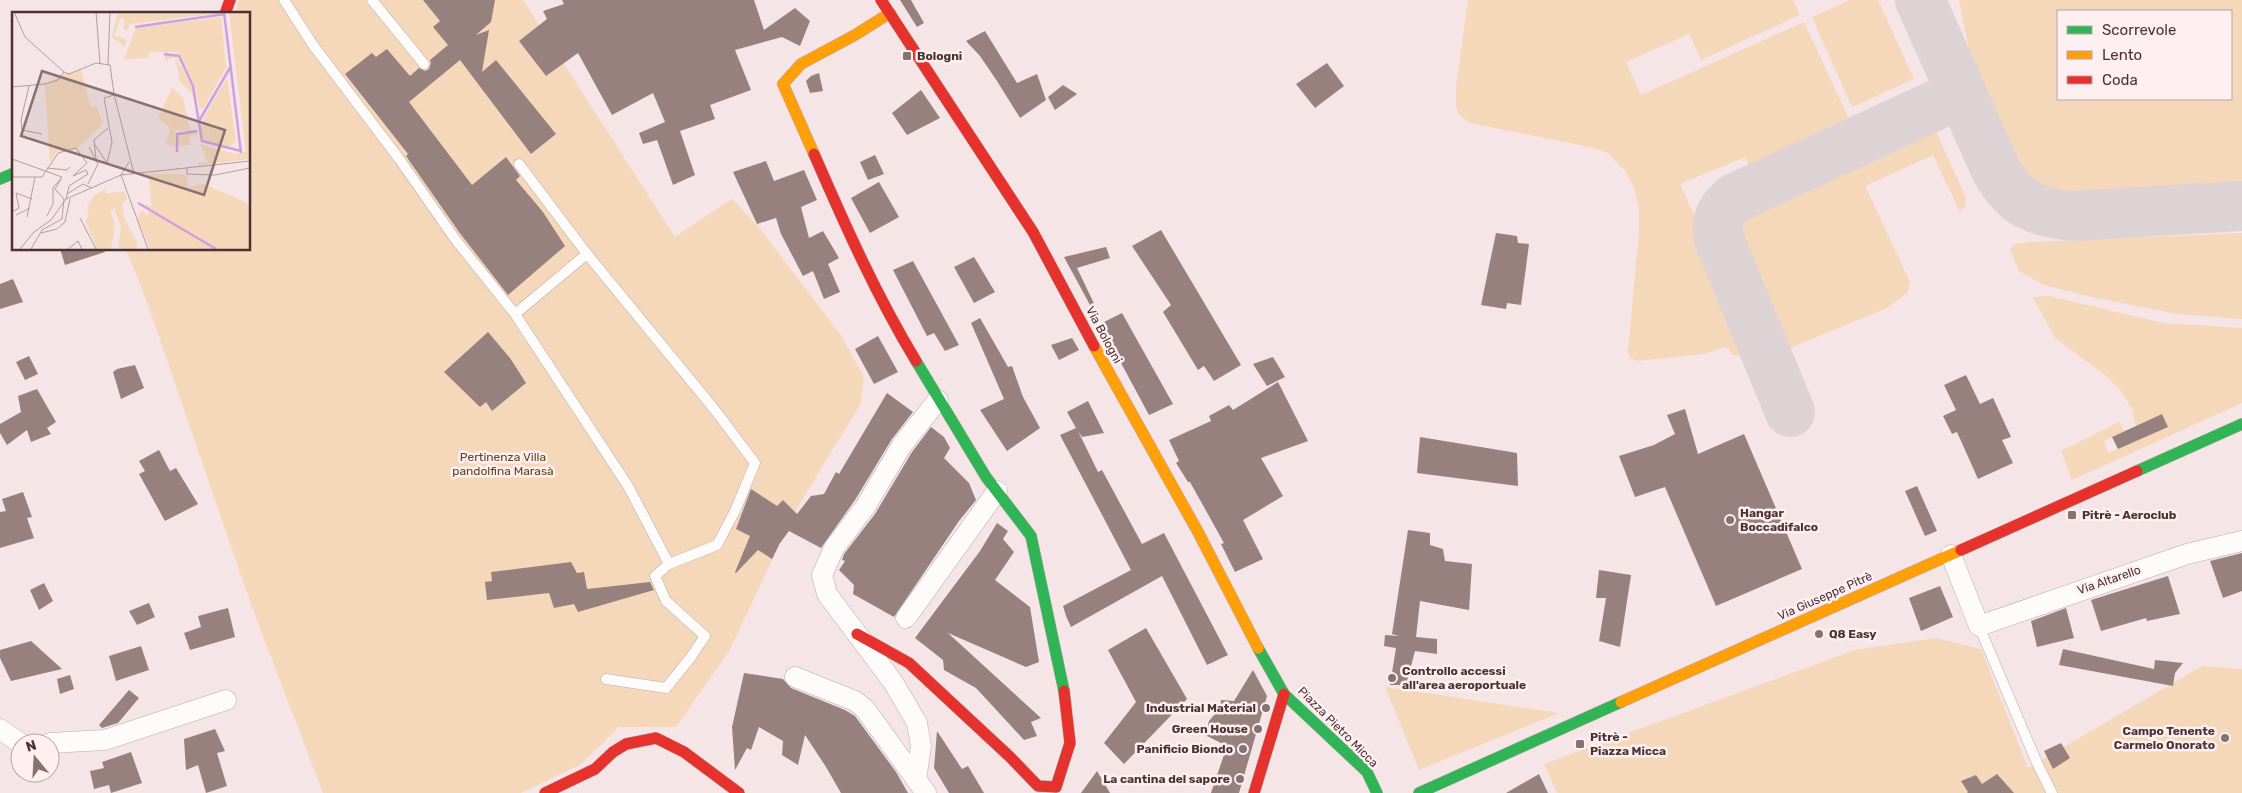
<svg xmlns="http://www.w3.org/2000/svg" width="2242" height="793" viewBox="0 0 2242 793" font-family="Rubik,sans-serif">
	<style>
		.green { fill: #f5d7ba; fill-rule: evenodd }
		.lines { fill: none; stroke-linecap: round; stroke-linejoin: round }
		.taxiway { stroke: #ded3d4; stroke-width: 50 }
		.building { fill: #97817e }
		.lane-casing { stroke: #bcaaac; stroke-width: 11 }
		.street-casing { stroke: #bcaaac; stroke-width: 21 }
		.fast-casing { stroke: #bcaaac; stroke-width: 12 }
		.slow-casing { stroke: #bcaaac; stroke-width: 12 }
		.jam-casing { stroke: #bcaaac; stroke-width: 12 }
		.lane { stroke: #fefbfb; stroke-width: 10 }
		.street { stroke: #fefbfb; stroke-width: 20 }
		.fast { stroke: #30b455; stroke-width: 11 }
		.slow { stroke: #ff9f0a; stroke-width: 11 }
		.jam { stroke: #e5322d; stroke-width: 11 }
		.poi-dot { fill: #887173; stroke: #fef0f1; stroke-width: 2 }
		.labels { text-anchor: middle; stroke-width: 5; stroke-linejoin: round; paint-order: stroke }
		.poi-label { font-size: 12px; font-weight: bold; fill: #4d3235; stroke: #fef0f1; text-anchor: start }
		.street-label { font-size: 12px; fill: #4d3235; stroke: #fef0f1 }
		.park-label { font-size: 12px; fill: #61451c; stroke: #fef0f1 }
		.inset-river { fill: none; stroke: #cfa0e0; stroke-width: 2.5 }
		.inset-road { fill: none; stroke: #b29da0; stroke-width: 1 }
		.view { fill: #887173; fill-opacity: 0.15; stroke: #887173; stroke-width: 2.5 }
		.inset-edge { fill: none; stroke: #4d3235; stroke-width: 2.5 }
	</style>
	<rect width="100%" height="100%" fill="#f5e5e7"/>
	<g class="green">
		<polygon points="239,0 523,0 675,237 732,199 757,225 840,334 864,377 860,405 797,508 729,651 676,727 619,727 581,764 521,793 323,793 253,610 147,302 126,249 249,249 249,14 235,14"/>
		<polygon points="1468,0 1793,0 1800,15 1701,60 1689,34 1626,62 1641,95 1804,22 1855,132 1755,178 1745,157 1680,184 1752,346 1753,357 1744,361 1739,356 1732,355 1729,349 1724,347 1704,354 1637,361 1630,358 1628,352 1639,231 1639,208 1633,185 1625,171 1608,153 1590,147 1470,123 1459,115 1456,106 1456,87"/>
		<polygon points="1850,0 1878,0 1914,79 1852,107 1812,17"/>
		<path d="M1959,0H2242V182L2053,193C2047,190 2039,187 2033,182C1982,139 1972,62 1959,0ZM2058,11H2231V99H2058Z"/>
		<path d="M1929,116L1966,198L1965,207L1960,212L1933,155L1865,186L1910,282L1908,292L1887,308L1780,352H1774L1768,349L1725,246C1722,215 1733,207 1759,194Z"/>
		<polygon points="2242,233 2242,319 2177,314 2096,298 2044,285 2019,271 2010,249 2016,244 2030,242"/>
		<polygon points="2049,296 2163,323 2242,328 2242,403 2072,480 2061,451 2119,422 2124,431 2104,441 2108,453 2168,426 2162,414 2136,426 2132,409 2121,391 2105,375 2055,338 2033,297"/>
		<polygon points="1936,638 1981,649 2028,768 2202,666 2242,669 2242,793 1557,793 1544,764 1855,650"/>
		<polygon points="1385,687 1559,713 1419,770"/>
	</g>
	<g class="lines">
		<g class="taxiway">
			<path d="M1920,0L1996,170C2015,204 2035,212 2072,216L2242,206"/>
			<path d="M1790,412L1719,239C1715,222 1721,208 1735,198L1936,105"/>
		</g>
	</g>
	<g class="building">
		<polygon points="423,0 495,0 491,22 476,35 489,30 482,72 496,60 556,134 531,154 460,60 409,102 472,185 506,157 520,176 516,180 543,212 565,246 508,295 459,232 406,156 408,154 345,74 372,53 376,57 387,49 410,76 419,68 425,71 429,69 431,63 430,60 448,45 433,27 440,21"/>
		<polygon points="562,0 754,0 764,30 795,8 810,21 800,46 782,37 735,50 751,90 710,105 715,119 680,131 695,175 673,185 657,140 643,144 639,133 665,122 653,93 612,115 578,53 546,76 519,41 547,19 543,11 564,4"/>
		<polygon points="900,0 911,0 924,23 917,27"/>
		<polygon points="985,31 1017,83 1037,74 1046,100 1020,118 997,81 980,56 966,41"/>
		<polygon points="1327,63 1344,86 1315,108 1296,84"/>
		<polygon points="819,73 823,91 810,93 806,81 811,76"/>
		<polygon points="1063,85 1077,94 1055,110 1048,97"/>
		<polygon points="921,90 940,118 907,135 892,113"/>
		<polygon points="875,155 884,174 868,180 860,162"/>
		<polygon points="766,161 774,181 804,170 817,200 801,207 809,238 823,231 839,258 828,264 840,292 824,299 813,271 803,276 781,234 776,218 757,224 733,172"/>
		<polygon points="879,182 899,217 870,233 851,198"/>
		<polygon points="1161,230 1241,365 1214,381 1204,366 1198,370 1163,312 1171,305 1132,246"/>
		<polygon points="1496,233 1517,236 1518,243 1529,244 1521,305 1507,303 1506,309 1481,305"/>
		<polygon points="1106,247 1110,258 1077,268 1099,314 1096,316 1064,257"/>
		<polygon points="60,249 104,249 105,252 65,265"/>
		<polygon points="974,257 995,292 974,303 954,267"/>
		<polygon points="913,261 959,345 945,351 934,333 927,336 893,270"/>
		<polygon points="13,279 23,302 0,309 0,284"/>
		<polygon points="1122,313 1173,404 1149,415 1100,324"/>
		<polygon points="980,318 1008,367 1012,366 1023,397 1040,428 1007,451 980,410 1004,399 971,323"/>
		<polygon points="488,332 510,358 526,383 492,411 486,402 480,407 444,372"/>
		<polygon points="878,336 898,372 874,384 855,349"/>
		<polygon points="1072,338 1079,350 1059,360 1051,345"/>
		<polygon points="29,356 38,374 25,380 16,362"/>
		<polygon points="1273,357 1285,377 1267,386 1253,364"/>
		<polygon points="135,365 144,388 121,399 113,372 117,369"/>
		<polygon points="1966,375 1980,404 1993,398 2011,437 2002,440 2013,463 1978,479 1957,432 1952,434 1943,416 1956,410 1944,385"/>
		<polygon points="1278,382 1308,441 1261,458 1283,496 1243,520 1263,559 1235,572 1221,544 1224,543 1190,482 1188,482 1176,463 1179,461 1169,440 1211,421 1209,416 1229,405 1233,410"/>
		<polygon points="37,389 56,422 47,428 51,434 31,442 27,430 7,445 0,433 0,424 21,412 18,396"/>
		<polygon points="887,393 913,412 892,439 855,500 821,548 789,531 780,543 772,559 758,550 736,573 735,572 750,536 736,529 751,489 777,506 783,500 797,514 811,496 824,494 836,472 839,474"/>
		<polygon points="1088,401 1104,433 1082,437 1078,431 1098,472 1102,470 1142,544 1164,533 1228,655 1207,665 1162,576 1071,627 1066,616 1063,606 1131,570 1060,435 1076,428 1067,412"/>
		<polygon points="1685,409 1698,454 1744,434 1802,569 1716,606 1665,487 1635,497 1619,456 1654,445 1675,434 1667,415"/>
		<polygon points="2162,414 2168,427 2118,449 2112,437"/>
		<polygon points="931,427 944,437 950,448 944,458 969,483 976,500 959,521 894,617 853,594 854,585 839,570 845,561 842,560 844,554 875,514 912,452"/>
		<polygon points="1420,437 1517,453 1518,486 1417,473"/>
		<polygon points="159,450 170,471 176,468 198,504 165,521 139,474 145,471 139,461"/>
		<polygon points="1917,486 1937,531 1925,536 1905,491"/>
		<polygon points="23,492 32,517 27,518 34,538 0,548 0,512 6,511 2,499"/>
		<polygon points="997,523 1008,531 1003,539 1014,552 995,580 1030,607 1039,662 1026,667 948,633 1041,718 1031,722 1037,736 1024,740 976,688 944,670 943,660 915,638 980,551"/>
		<polygon points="1408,530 1430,533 1430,545 1443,549 1445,561 1472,564 1469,610 1420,601 1416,637 1437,639 1437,654 1415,651 1406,685 1390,685 1396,648 1384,646 1385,635 1399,636 1392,634"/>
		<polygon points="2242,553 2242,591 2223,598 2210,561"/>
		<polygon points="571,562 577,573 584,572 587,589 650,582 654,590 578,612 574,604 554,608 549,593 487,600 485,582 492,581 491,572"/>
		<polygon points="1599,570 1631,575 1620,647 1599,641 1606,598 1596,598"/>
		<polygon points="2168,576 2180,614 2147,621 2146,618 2101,631 2091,600"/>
		<polygon points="44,583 53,601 39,610 30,590"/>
		<polygon points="1940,586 1953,617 1921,631 1909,598"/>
		<polygon points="149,603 155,617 137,625 129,611"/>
		<polygon points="228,608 235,637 190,650 184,633 201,627 198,616"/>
		<polygon points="2066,608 2074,638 2037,647 2031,621"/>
		<polygon points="1146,628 1187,699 1124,764 1104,743 1136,702 1108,650"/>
		<polygon points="31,641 62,669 11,681 0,658 0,650"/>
		<polygon points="141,646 149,670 116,681 109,656"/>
		<polygon points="2063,649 2154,669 2155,660 2183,663 2175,673 2173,686 2059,665"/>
		<polygon points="1253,670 1267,696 1239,793 1211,793 1227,746 1205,735 1209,721 1220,708 1221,700 1234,701"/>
		<polygon points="744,673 783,679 791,688 845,710 855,716 896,772 908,793 841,793 826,767 805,735 798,765 782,755 783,741 759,727 751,750 747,748 735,770 732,727"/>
		<polygon points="70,675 74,689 60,694 57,679"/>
		<polygon points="129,690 139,698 118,723 102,728 99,725"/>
		<polygon points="215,729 225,751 217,753 227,786 206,793 198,765 186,770 184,739"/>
		<polygon points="937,731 962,769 968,766 984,793 949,793 934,768"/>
		<polygon points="2061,743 2070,758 2053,769 2044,751"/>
		<polygon points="131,752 142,783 111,793 109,785 94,789 90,771 104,768 102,762"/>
		<polygon points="1097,771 1110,793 1081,793"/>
		<polygon points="1539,774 1548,793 1506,793"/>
		<polygon points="1997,774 2014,793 1967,793 1968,792 1961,781 1976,775 1982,784"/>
	</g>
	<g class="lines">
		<defs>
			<g id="lane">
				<polyline points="284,0 313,45 400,160 455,239 515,314 587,254"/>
				<polyline points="372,0 424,64"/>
				<polyline points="519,164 587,254 715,410 755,463 735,511 717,545 669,564 655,576 666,601 705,636 691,657 666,688 606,679"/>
				<polyline points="515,314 628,486 669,564"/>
				<polyline points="1979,626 2037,763 2052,793"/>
			</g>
			<g id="street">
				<polyline points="1951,555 1979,626 2187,554 2242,541"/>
				<polyline points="906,618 997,491"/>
				<polyline points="795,677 855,701 865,709 926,793"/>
				<polyline points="0,729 20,743"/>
				<polyline points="50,743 105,740 226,700"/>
				<polyline points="916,780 921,746 917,723 893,682 827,594 822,575 834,548 865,507 902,445 938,400"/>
			</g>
			<g id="fast">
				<polyline points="0,179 14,173"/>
				<polyline points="916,361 986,477 1031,536 1064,691"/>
				<polyline points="2137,471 2242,424"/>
				<polyline points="1258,648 1284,694 1367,772 1377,793"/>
				<polyline points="1419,793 1621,702"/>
			</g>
			<g id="slow">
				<polyline points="814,154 783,84 801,64 855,35 890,13"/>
				<polyline points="1094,346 1198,532 1258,648"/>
				<polyline points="1621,702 1961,550"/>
			</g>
			<g id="jam">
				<polyline points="881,0 1033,232 1094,346"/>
				<polyline points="225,14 230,0"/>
				<path d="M814,154C845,225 876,295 916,361"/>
				<polyline points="1961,550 2137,471"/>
				<polyline points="857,634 909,663 1010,757 1038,786 1056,787 1070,743 1064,691"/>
				<polyline points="545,793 595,769 613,752 626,744 656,738 684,752 739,793"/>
				<polyline points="1254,793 1284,694"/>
			</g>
		</defs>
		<use href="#lane" class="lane-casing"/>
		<use href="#street" class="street-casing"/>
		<use href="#fast" class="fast-casing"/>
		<use href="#slow" class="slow-casing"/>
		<use href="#jam" class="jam-casing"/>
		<use href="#lane" class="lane"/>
		<use href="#street" class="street"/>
		<use href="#fast" class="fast"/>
		<use href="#slow" class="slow"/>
		<use href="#jam" class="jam"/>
	</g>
	<g class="poi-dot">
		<rect x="902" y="51" width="10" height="10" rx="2.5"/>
		<rect x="2067" y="510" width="10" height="10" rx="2.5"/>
		<circle cx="1730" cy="520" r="5"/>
		<circle cx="1819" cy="634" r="5"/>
		<circle cx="1392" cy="678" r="5"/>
		<circle cx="1266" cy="708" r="5"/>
		<circle cx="1258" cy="729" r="5"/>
		<circle cx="2225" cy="738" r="5"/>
		<rect x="1575" y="739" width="10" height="10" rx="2.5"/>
		<circle cx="1243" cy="749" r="5"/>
		<circle cx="1240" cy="779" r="5"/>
	</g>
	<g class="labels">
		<g class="poi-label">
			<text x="917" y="60">Bologni</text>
			<text x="1740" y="517">Hangar<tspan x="1740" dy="14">Boccadifalco</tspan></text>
			<text x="2082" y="519">Pitrè - Aeroclub</text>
			<text x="1829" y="638">Q8 Easy</text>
			<text x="1402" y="675">Controllo accessi<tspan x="1402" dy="14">all'area aeroportuale</tspan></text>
			<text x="1256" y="712" text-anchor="end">Industrial Material</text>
			<text x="1248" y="733" text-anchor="end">Green House</text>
			<text x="2215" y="735" text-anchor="end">Campo Tenente<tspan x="2215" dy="14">Carmelo Onorato</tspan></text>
			<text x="1590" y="741">Pitrè -<tspan x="1590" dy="14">Piazza Micca</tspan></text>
			<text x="1233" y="753" text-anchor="end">Panificio Biondo</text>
			<text x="1230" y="783" text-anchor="end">La cantina del sapore</text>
		</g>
		<g class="street-label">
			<text transform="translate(1104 335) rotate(62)" y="4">Via Bologni</text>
			<text transform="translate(2109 580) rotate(-19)" y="4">Via Altarello</text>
			<text transform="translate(1825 596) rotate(-24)" y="4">Via Giuseppe Pitrè</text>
			<text transform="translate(1338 727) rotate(45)" y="4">Piazza Pietro Micca</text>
		</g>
		<g class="park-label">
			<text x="503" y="461">Pertinenza Villa<tspan x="503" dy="14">pandolfina Marasà</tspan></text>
		</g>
	</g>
	<g transform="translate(12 12)">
		<rect width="238" height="238" fill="#f5e5e7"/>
		<path d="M106,0H136V5L137,0L208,1L118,12L116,18L111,17L113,7L108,6L102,24L114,27L113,35L100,25ZM217,0H237V147L187,153L186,150L196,151L188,132L223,142L234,140ZM209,5L214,55L191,97L187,95L184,78L170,46L164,40H137V46L112,47L124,16ZM162,42L181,77L185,100L180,81L168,69L163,44L153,49V43ZM69,58L79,96L84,94L91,112L66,136L45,139L38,150L33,73L51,62ZM215,66L224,129L217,135L193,129L189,120L192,105ZM160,76L171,86L178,119L163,118V135L154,131L158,116L146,106ZM185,119V128L184,123L178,124V133L165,134V123ZM136,162H171L175,164L176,175L192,172L237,192V237H138L125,206L128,205L126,201L131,198L135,204L139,197L118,188L140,195ZM93,177L94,182L113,179L115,187L110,191L112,206L125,231V237H106L109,214L102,196L98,200L103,212L99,237H85L73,208L77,204L75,195L81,185Z" fill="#f5d7ba"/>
		<path class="inset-river" d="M212,0L229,141M123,15L213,2M152,42L167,44L181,74L190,129L229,139M187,109L219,54M165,140V122L185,119M126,191L204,237"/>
		<path class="inset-road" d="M2,0L13,25L52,60L57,62L84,51L98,53L102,82L122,162M84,0L88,51M96,52L98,0M17,74L9,108L10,118L30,122M0,75L33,72L46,68L52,60M83,133L95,151L100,130L92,86L102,83M0,147L50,165L41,176V192L35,204M84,147L82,128L96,116M35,156L55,158L58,155M175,156V162L203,163L238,156M109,163L136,237M109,163L117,150M0,165H30L46,141L64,136L75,151L61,164L74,158L76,162L57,174L54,187M76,172L86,152L77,135M55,182L71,172L80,176M54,187L109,163L238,149M0,200L7,196L4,181L20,187M4,203L18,196M15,205L23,165M68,206L84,237M29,221L45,217L53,210L58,187M8,237L22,220L39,208L54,187M19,237L30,218L50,207L52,187L43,177L49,167M56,237L66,229L70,237"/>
		<path class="view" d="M30,59L213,118L192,183L9,124Z"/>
		<rect width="238" height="238" class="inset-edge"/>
	</g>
	<rect x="2057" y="10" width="175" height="90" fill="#fef0f1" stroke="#b7a4a6"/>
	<rect x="2067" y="26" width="25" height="8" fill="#30b455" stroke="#b7a4a6"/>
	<text x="2102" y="35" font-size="15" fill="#4d3235">Scorrevole</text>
	<rect x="2067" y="51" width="25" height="8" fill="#ff9f0a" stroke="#b7a4a6"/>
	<text x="2102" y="60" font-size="15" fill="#4d3235">Lento</text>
	<rect x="2067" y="76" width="25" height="8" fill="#e5322d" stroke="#b7a4a6"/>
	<text x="2102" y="85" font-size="15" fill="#4d3235">Coda</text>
	<g transform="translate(35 758) rotate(342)"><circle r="24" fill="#fef0f1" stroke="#b7a4a6"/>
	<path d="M0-4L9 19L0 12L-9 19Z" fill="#887173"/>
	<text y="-8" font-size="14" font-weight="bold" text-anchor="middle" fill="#4d3235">N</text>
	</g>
</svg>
